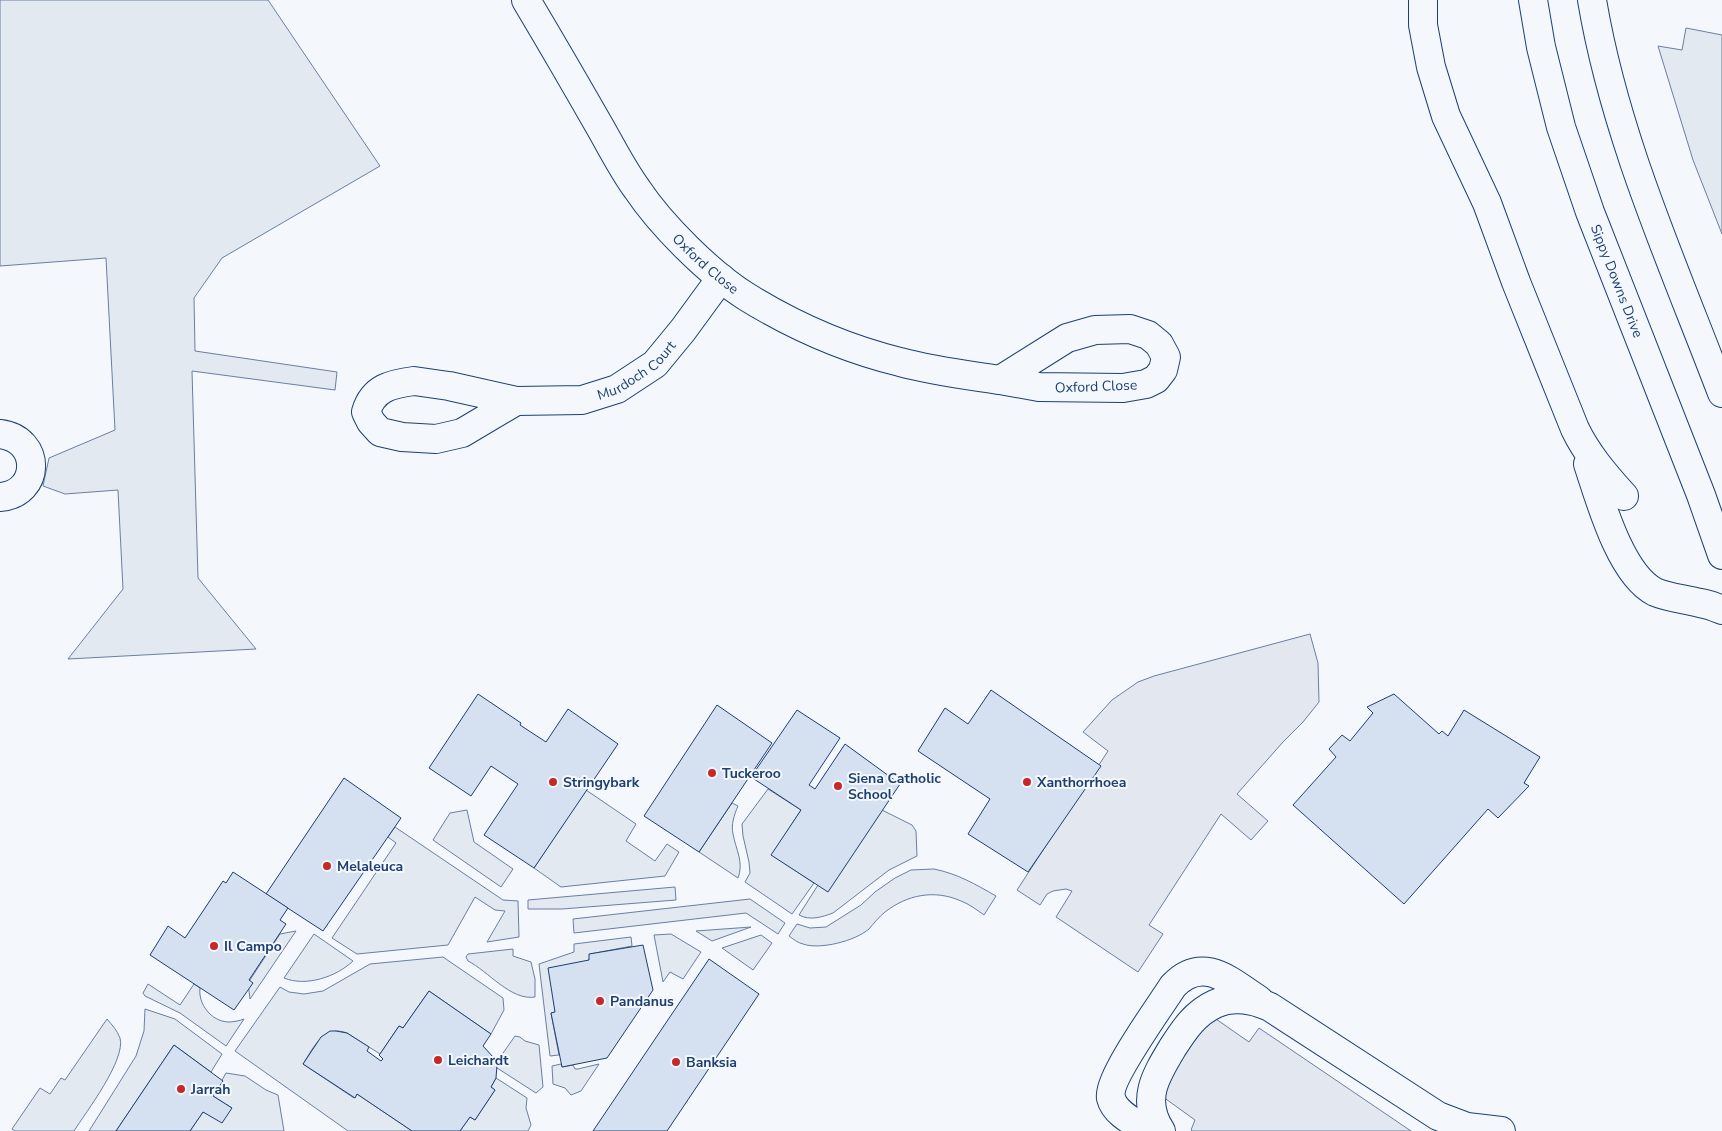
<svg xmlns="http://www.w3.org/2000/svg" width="1722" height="1131" viewBox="0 0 1722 1131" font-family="'Nunito Sans',sans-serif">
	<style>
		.green { fill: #e3e9f0; stroke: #687fa3 }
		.parking { fill: #e3e8f0; stroke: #687fa3 }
		.building { fill: #d5e0f0; stroke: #1d3f73 }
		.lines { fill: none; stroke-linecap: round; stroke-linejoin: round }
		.minor-casing { stroke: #1d3f73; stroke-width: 30 }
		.major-casing { stroke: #1d3f73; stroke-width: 30 }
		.minor { stroke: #f4f7fb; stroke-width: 28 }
		.major { stroke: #f4f7fb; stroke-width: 28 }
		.poi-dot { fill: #c62828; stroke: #f4f7fb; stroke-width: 2 }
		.labels { text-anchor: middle; stroke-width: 4; stroke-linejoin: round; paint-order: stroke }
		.street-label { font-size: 14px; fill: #1d3f73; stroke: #f4f7fb }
		.poi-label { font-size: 14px; font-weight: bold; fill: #1d3f73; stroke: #f4f7fb; text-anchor: start }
	</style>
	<rect width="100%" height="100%" fill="#f4f7fb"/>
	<g class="green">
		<polygon points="0,0 268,0 380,166 222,258 194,298 195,351 337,372 335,390 192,371 198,578 256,649 68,659 123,589 118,490 65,494 43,486 49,458 115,430 106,258 0,266"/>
		<polygon points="1686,28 1722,35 1722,234 1693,160 1658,46 1682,50"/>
		<polygon points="768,789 801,810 772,855 814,883 792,914 745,882 750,873 749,862 743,836 742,824"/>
		<polygon points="586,790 636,824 626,841 655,861 667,844 679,852 665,876 561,887 534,868"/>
		<path d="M732,803L738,806C734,815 731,825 733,834C736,850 744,862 738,878L699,852Z"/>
		<polygon points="467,810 474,842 513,869 501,887 433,840 450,813"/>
		<path d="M882,810L912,825L916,831L917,856L889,870L833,913C822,917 810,921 799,915L818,885Z"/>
		<polygon points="395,827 503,900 518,901 519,937 487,942 505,911 495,910 475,897 448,945 357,954 332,938 396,843 388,837"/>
		<path d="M934,869C958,874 975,884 996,896L984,915C977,910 969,904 961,901C934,889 907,895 885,912C879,917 874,923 869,929C855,941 820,950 803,944C798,943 793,939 789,936L797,924L810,928L826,927L861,905L875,892L895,878L911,870Z"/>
		<polygon points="675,887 676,900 562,909 528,909 528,900"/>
		<polygon points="750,899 785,923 778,934 746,913 574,933 573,919"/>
		<polygon points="751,927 712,941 696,931"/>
		<polygon points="296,931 250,999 248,983 280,934"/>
		<path d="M314,934L353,961C336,977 306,987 284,978Z"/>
		<polygon points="671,934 701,952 683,979 670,972 663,982 654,935"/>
		<polygon points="761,935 772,943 753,970 722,948"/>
		<polygon points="631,937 632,946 590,954 589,960 555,1012 551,1013 559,1055 550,1056 539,964 574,952 574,944"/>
		<path d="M513,949V956L531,962L535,979V997C511,1001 488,971 468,961L466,957L468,954Z"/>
		<path d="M443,957L503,998L504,1010L491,1034L429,991L403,1028L399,1026L380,1054L347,1033C324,1024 313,1048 303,1064L354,1098L357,1094L412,1131H348L235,1051L280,987L289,992L304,994L323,991L370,964Z"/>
		<path d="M148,984L180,1005L194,984L200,988C198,1004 211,1021 228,1022C233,1022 239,1021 244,1019L226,1046L180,1013L145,996L143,993Z"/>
		<polygon points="145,1009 175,1019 222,1054 211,1072 174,1045 116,1131 89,1131 136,1056 144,1031"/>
		<path d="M107,1019C112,1025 117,1030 120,1038C126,1060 86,1112 74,1131H15L12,1129L40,1088L50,1094L61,1078L65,1080Z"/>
		<polygon points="515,1036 520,1037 525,1041 539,1045 543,1087 536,1093 494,1066"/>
		<polygon points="561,1064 562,1067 573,1065 575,1069 578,1069 599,1064 581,1091 571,1095 565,1088 553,1084 552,1066"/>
		<polygon points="226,1073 245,1076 266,1090 278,1095 284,1131 190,1131 203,1112 232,1108 213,1096"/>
		<polygon points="496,1078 527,1098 526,1108 531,1125 528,1131 460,1131 470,1117 475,1120 495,1090 491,1087"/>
	</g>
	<g class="parking">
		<polygon points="1310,634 1318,663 1319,702 1303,722 1283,742 1237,794 1268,821 1251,840 1221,814 1149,925 1163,934 1138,972 1056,917 1072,891 1066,889 1053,891 1047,894 1040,905 1017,890 1108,751 1083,732 1112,700 1138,682 1154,676"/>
		<polygon points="1203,1010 1249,1042 1259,1028 1411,1131 1192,1131 1191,1130 1195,1120 1152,1089"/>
	</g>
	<g class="building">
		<polygon points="991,690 1101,766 1028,872 968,834 990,799 918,751 945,708 968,724"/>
		<polygon points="478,694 521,723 520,725 546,742 568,709 618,744 534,868 484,835 518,784 491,766 471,796 429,768"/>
		<polygon points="1394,694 1439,734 1442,731 1448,736 1464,710 1540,757 1524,783 1529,786 1498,818 1488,809 1404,904 1293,805 1336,757 1329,749 1342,735 1350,741 1373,713 1367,707"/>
		<polygon points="717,705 772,743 699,852 644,816"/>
		<polygon points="797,710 840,738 809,785 815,789 845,744 900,784 828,892 771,855 801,810 751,777"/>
		<polygon points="344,778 401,818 323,931 266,894"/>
		<polygon points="233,872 288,908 280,920 286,924 249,980 253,983 234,1010 150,955 168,926 185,938 223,881 226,883"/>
		<polygon points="643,945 653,990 607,1058 562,1067 551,1013 555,1012 548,968 589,960 589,954"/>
		<polygon points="709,959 759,994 667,1131 593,1131"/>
		<polygon points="429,991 491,1034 483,1046 494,1058 497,1065 496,1078 491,1087 495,1090 475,1120 470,1117 460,1131 412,1131 357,1094 355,1098 303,1064 321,1037 330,1031 336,1031 347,1033 369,1047 367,1051 381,1061 383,1059 379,1055 380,1054 399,1026 403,1028"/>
		<polygon points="174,1045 223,1081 213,1096 232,1108 222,1123 203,1112 190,1131 116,1131"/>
	</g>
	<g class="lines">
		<defs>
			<g id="minor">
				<path id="s1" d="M526,0C551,42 576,85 600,127C612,148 623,170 637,189C661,225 710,274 747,297C794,326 847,349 900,362C933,371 967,375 1000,380"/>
				<path d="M1423,0V25L1431,67L1446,116L1487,203L1516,282L1575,429C1587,454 1605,475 1624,496"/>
				<polygon points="1130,329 1148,335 1159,344 1166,357 1163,370 1156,379 1146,384 1123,388 1039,387 1000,380 1067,338 1095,330"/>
				<path d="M414,381L449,386L516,401L462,433L436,439L402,437L380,432L371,422L366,412C373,388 391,384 414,381Z"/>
				<path id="s2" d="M516,401L582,400L617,389L655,364L683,330L721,278"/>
				<path d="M0,434C42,439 41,494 0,497"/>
				<path d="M1588,464C1600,500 1620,574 1655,592C1669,598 1686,599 1700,603C1708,604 1715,607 1722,610"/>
				<path d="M1148,1131C1136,1123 1115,1114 1111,1098C1107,1079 1161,1005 1173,986C1203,954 1231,982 1259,1000"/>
				<path d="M1161,1131C1140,1100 1156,1075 1173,1047C1184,1030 1195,1013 1215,1004C1233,996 1252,999 1270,1007L1438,1116L1467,1127L1501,1131"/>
			</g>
			<g id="major">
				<path id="s3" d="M1533,0L1541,47L1561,127L1590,212L1701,495L1722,555"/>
				<path d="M1592,0C1615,137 1673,264 1722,393"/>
			</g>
		</defs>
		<use href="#minor" class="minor-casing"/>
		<use href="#major" class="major-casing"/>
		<use href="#minor" class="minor"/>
		<use href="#major" class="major"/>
	</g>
	<g class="poi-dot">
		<circle cx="712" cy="773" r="5"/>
		<circle cx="553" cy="782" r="5"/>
		<circle cx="1027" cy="782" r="5"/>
		<circle cx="838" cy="786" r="5"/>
		<circle cx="327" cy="866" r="5"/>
		<circle cx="214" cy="946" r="5"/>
		<circle cx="600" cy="1001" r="5"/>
		<circle cx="438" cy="1060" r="5"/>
		<circle cx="676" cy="1062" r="5"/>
		<circle cx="181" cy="1089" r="5"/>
	</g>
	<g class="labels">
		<g class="street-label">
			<text dy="5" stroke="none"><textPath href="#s1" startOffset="321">Oxford Close</textPath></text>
			<text dy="5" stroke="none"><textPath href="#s3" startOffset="294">Sippy Downs Drive</textPath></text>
			<text dy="5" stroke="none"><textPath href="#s2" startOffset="129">Murdoch Court</textPath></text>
			<text transform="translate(1096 386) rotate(-2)" y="5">Oxford Close</text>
		</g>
		<g class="poi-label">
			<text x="722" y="778">Tuckeroo</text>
			<text x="848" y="783">Siena Catholic<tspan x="848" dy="16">School</tspan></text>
			<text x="563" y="787">Stringybark</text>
			<text x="1037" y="787">Xanthorrhoea</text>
			<text x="337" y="871">Melaleuca</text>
			<text x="224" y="951">Il Campo</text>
			<text x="610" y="1006">Pandanus</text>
			<text x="448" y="1065">Leichardt</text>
			<text x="686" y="1067">Banksia</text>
			<text x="191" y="1094">Jarrah</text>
		</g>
	</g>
</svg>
